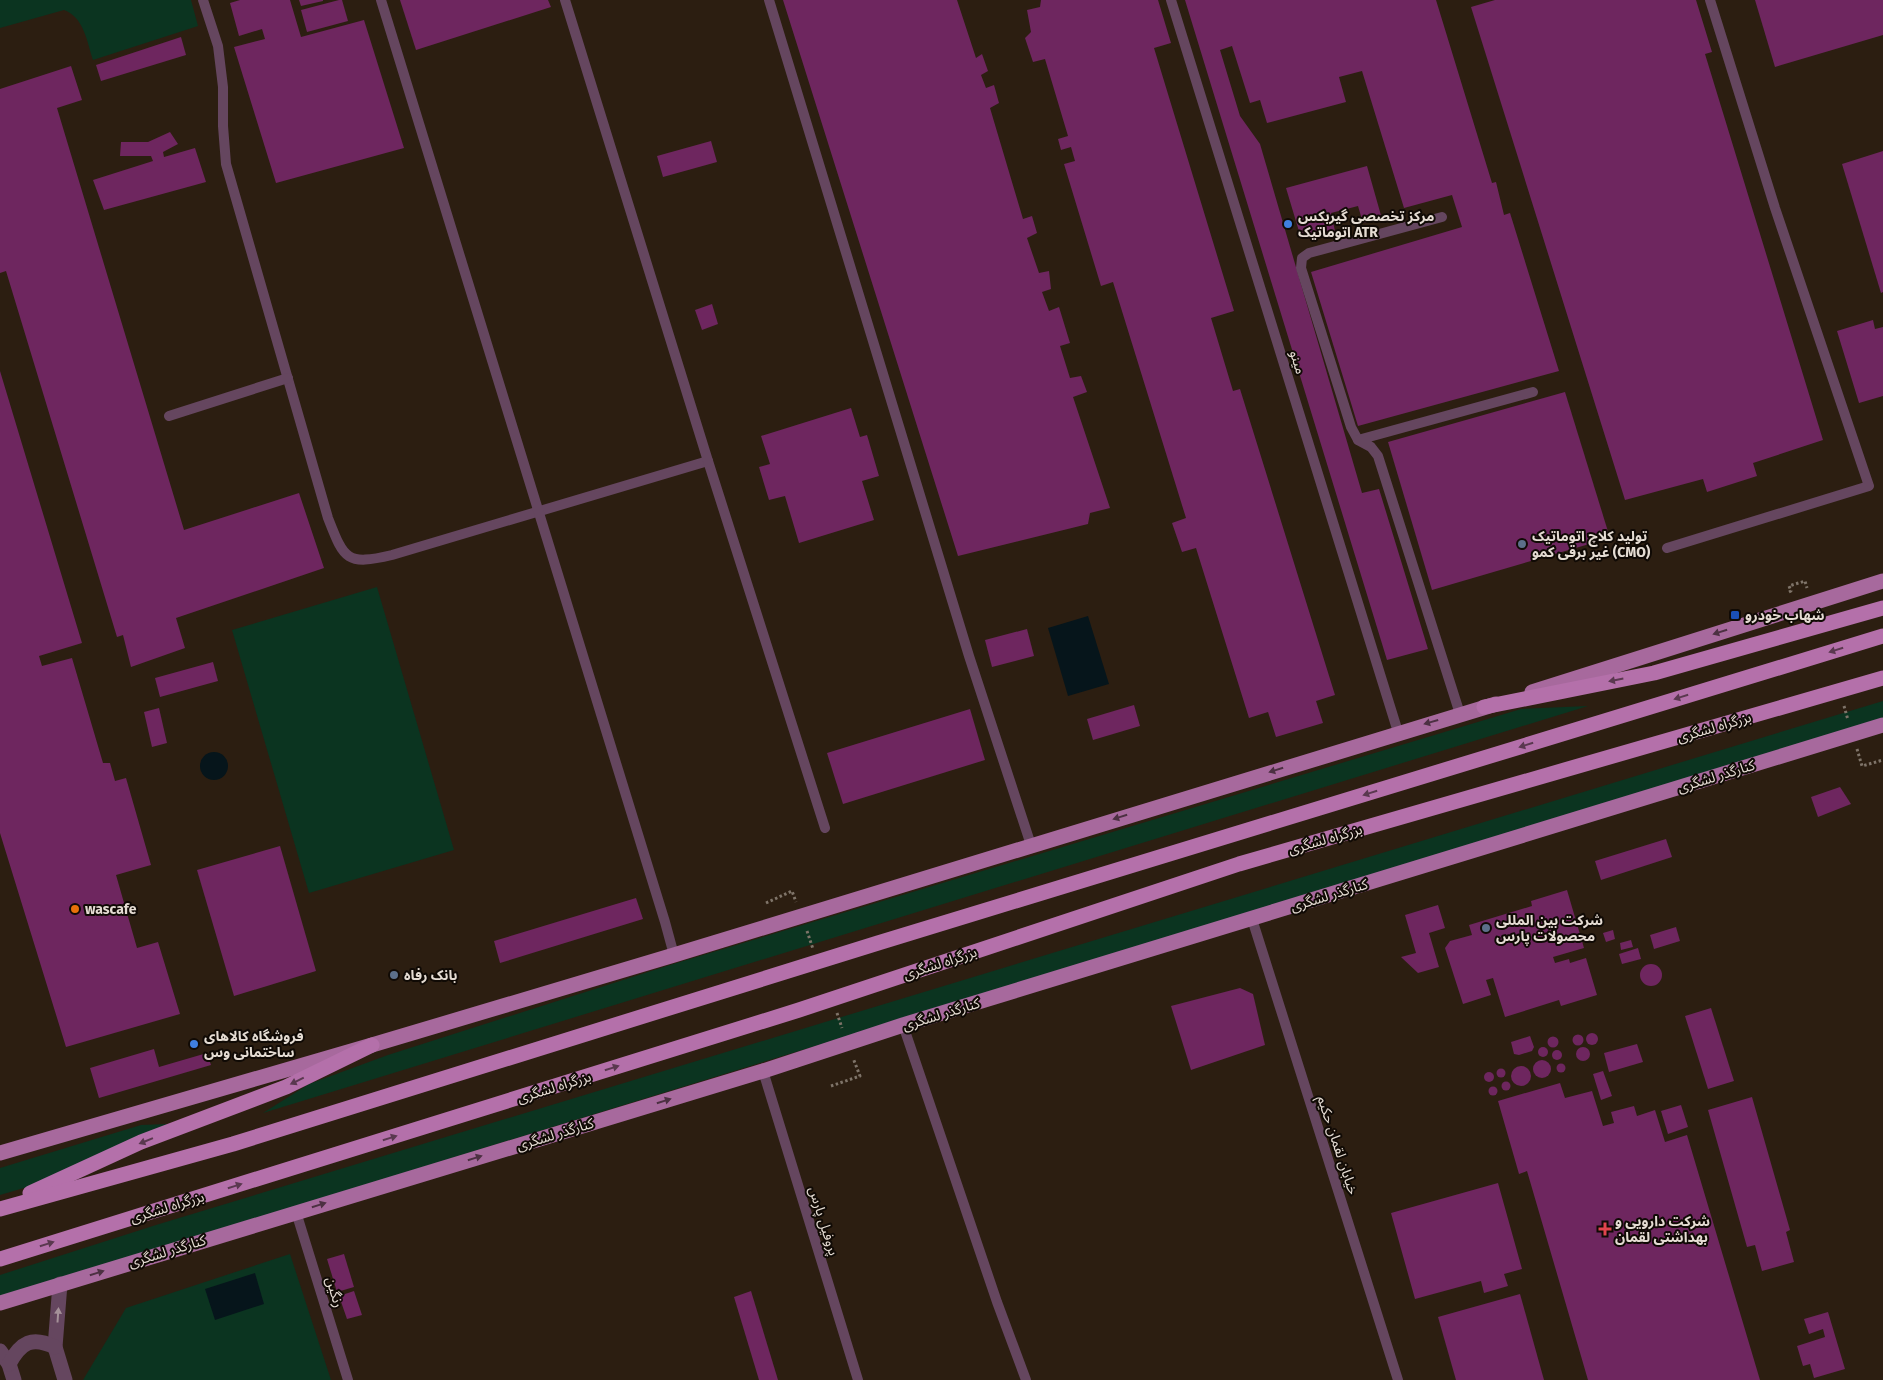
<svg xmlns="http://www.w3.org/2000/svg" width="1883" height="1380" viewBox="0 0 1883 1380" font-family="'Fira Sans','Noto Sans Arabic',sans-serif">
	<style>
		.green { fill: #0b3420 }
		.water { fill: #06151b }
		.building { fill: #6e265f }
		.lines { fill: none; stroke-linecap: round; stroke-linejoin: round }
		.path { stroke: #7f7469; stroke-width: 3; stroke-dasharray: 2.5 2.5; stroke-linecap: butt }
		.service { stroke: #65465f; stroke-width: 10 }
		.tertiary { stroke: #65465f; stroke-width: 15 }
		.primary { stroke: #a7699d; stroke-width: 15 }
		.trunk { stroke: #b470aa; stroke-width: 15 }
		.oneway { fill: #4c3042 }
		.oneway2 { fill: #5a384f }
		.oneway3 { fill: #a59199 }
		.shop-dot { fill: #3f7fe0; stroke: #100a05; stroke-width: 2 }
		.service-dot { fill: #5c6f8a; stroke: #100a05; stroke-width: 2 }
		.transit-dot { fill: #1a4fb4; stroke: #100a05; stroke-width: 2 }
		.food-dot { fill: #e8710a; stroke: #100a05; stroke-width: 2 }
		.health-dot { fill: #e0444e; stroke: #100a05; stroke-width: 2 }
		.labels { text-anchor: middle; stroke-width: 4; stroke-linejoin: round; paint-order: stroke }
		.poi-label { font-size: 14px; font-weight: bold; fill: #e5dcd3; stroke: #100a05; text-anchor: start }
		.street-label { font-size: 14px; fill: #e5dcd3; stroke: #100a05 }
	</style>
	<rect width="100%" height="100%" fill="#2c1e11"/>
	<g class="green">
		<path d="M0,0H191L198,26L93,60C87,42 84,17 64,10L0,28Z"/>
		<polygon points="377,587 454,850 309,893 232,630"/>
		<path d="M1883,701V719C1255,912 626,1102 0,1299V1275L156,1225Z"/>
		<polygon points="1588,706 263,1113 309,1084 388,1055 670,965 1521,709"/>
		<polygon points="168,1124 34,1185 0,1195 0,1168 141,1125"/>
		<polygon points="290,1254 331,1380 83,1380 126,1308"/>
	</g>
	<g class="water">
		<polygon points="1088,616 1109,684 1068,696 1048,628"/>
		<circle cx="214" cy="766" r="14"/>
		<polygon points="255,1273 264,1304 215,1320 205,1289"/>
	</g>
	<g class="building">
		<polygon points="240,0 290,0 301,37 364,20 404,148 276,183 234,47 265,39 262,29 239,36 230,3"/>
		<polygon points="299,0 323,0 323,1 301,6"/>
		<polygon points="339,0 342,0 348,21 307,32 301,10"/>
		<polygon points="400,0 548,0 551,7 416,50"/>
		<polygon points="783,0 957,0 976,58 982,54 988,71 981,75 986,88 994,85 999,103 990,108 1023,219 1032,216 1037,233 1027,238 1039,273 1049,271 1051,289 1042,292 1049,311 1059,307 1070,343 1060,346 1070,378 1081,376 1087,392 1073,397 1110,508 1090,513 1088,524 958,556"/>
		<polygon points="1041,0 1158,0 1171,43 1154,48 1234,311 1211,318 1233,391 1240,389 1335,695 1316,701 1323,723 1276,737 1268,712 1249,718 1196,548 1182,552 1172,523 1186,518 1113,282 1101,286 1064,164 1075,161 1071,147 1061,150 1058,139 1068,136 1045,59 1033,62 1025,38 1031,32 1027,10 1040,7"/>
		<polygon points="1185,0 1436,0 1492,183 1496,182 1504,215 1510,213 1559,371 1358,426 1311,272 1462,227 1452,195 1404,208 1362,71 1339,77 1346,102 1267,123 1260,100 1250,103 1232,46 1220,50 1240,116 1260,144 1362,493 1379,489 1428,649 1387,660"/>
		<polygon points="1495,0 1696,0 1712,52 1705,54 1823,440 1753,463 1757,476 1707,492 1703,479 1625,500 1471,7"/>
		<polygon points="1755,0 1883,0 1883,35 1775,67"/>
		<polygon points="181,37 186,55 101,81 96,65"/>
		<polygon points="71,66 82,100 57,108 184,530 299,493 324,568 176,618 185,648 131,667 123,635 117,637 6,271 0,273 0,89"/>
		<polygon points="170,132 178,144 163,152 164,157 195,148 206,182 104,210 93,180 153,161 151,156 120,156 121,142 148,142"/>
		<polygon points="711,141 717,162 663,177 657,156"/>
		<polygon points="1883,151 1883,292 1881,293 1842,164"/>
		<polygon points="1367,166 1382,219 1363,223 1358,206 1331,213 1335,231 1301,238 1286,188"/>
		<polygon points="712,304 718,324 702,330 695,310"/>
		<polygon points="1873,320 1875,329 1883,327 1883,396 1859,403 1837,331"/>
		<polygon points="0,371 82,643 39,656 42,666 72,658 103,763 110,763 115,781 126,778 151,865 116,875 137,948 158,942 180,1014 66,1047 0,833"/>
		<polygon points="1565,392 1610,538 1432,590 1388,442"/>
		<polygon points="851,408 860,437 867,435 879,476 862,481 874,520 799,543 785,496 769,500 759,467 770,464 761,436"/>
		<polygon points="1027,629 1034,656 992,667 985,640"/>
		<polygon points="213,662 218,681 160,697 155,678"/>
		<polygon points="1134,705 1140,726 1093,740 1087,719"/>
		<polygon points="159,708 167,743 152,747 144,712"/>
		<polygon points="970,709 985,760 843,804 827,753"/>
		<polygon points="1840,787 1851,804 1818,817 1811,797"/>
		<polygon points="1666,839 1672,857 1601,880 1595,861"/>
		<polygon points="280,846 316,971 234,996 197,870"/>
		<polygon points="1567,890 1584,948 1553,957 1555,963 1569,959 1570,963 1586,958 1597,995 1561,1006 1559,1000 1505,1017 1493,978 1486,980 1491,995 1463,1004 1445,948 1450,941 1472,935 1469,925 1532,906 1531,901"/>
		<polygon points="636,898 643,919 500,963 494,941"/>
		<polygon points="1438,905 1445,928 1429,933 1439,967 1418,973 1401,957 1416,953 1405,915"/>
		<polygon points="1676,927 1680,941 1654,949 1650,935"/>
		<polygon points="1613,930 1615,939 1606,942 1603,933"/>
		<polygon points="1631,940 1633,947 1621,950 1620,943"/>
		<polygon points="1638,948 1641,959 1622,964 1619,954"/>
		<circle cx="1651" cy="975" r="11"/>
		<polygon points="1240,988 1253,994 1265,1045 1191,1070 1171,1006"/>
		<polygon points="1711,1008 1734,1081 1708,1089 1685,1016"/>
		<circle cx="1592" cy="1039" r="6"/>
		<circle cx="1578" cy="1040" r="5.5"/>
		<polygon points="1530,1036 1534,1047 1532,1051 1519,1055 1514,1054 1511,1042"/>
		<circle cx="1553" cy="1042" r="5.5"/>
		<polygon points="1637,1044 1643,1062 1609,1072 1604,1053"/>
		<circle cx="1543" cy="1052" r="5"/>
		<circle cx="1583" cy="1054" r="7"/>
		<polygon points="154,1049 159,1067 207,1053 211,1065 99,1098 90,1068"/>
		<circle cx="1557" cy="1055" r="5"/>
		<circle cx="1542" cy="1069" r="9"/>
		<circle cx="1561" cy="1068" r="4.5"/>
		<circle cx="1521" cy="1076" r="10"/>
		<circle cx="1501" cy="1073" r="4.5"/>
		<polygon points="1603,1071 1612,1096 1601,1100 1593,1074"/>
		<circle cx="1489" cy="1077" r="5"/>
		<circle cx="1506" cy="1086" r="4.5"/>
		<polygon points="1560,1083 1565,1098 1592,1091 1603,1126 1614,1123 1611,1112 1634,1106 1637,1116 1655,1110 1665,1142 1687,1135 1760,1380 1588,1380 1527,1171 1519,1174 1498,1101"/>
		<circle cx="1493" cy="1091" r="4.5"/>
		<polygon points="1752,1097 1790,1230 1786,1232 1794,1262 1762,1271 1755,1245 1747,1247 1708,1110"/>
		<polygon points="1681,1105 1688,1127 1668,1134 1661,1111"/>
		<polygon points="1498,1183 1522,1269 1504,1274 1508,1286 1484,1293 1481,1281 1415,1299 1391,1213"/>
		<polygon points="344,1254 354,1287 337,1292 327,1259"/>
		<polygon points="354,1291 362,1315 347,1319 339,1296"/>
		<polygon points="751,1291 778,1380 759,1380 734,1297"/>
		<polygon points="1520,1294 1544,1380 1456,1380 1438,1317"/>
		<polygon points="1828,1312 1845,1369 1814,1378 1810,1364 1803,1366 1797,1346 1825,1337 1823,1329 1809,1334 1804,1319"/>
	</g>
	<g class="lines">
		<g class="path">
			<polyline points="1789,592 1791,591 1789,586 1805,581 1807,588"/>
			<polyline points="1844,706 1848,720"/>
			<polyline points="1857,749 1862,766 1883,760"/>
			<polyline points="766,903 792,891 796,902"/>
			<polyline points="807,931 813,949"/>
			<polyline points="837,1013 842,1028"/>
			<polyline points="831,1086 860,1076 853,1058"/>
		</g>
		<g class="service">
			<path d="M203,0L218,46L223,87V126L226,164L328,518C344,559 346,566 392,555L708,461"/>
			<polyline points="381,0 665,922 674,955"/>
			<polyline points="565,0 708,461 825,828"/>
			<polyline points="769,0 969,656 1031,845"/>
			<polyline points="1171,0 1398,732"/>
			<polyline points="169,416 288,378"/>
			<polyline points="1358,440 1351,427 1301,268 1302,258 1309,253 1442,217"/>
			<polyline points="1667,548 1869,486 1775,208 1710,0"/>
			<polyline points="1460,714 1378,456 1371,447 1358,440 1533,392"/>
			<polyline points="1252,919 1398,1380"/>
			<polyline points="903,1025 997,1302 1026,1380"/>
			<polyline points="763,1071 858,1380"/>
			<polyline points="296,1212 348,1380"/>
		</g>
		<g class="tertiary">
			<polyline points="60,1284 55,1347 65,1380"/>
			<polyline points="0,1351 9,1364 14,1380"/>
			<path d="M9,1364C21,1342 32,1336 55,1347"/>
		</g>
		<g class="primary">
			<polyline points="1532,692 1883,581"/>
			<polyline points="0,1153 372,1045 674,955 1496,704"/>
			<polyline points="0,1303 763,1071 903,1025 1883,725"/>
		</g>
		<g class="trunk">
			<polyline points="1484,707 1654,673 1883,608"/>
			<polyline points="30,1193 141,1142 286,1087 372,1045"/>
			<polyline points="0,1209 233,1144 878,943 1883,636"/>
			<polyline points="0,1259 799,1010 1239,864 1883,678"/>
		</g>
	</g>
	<defs><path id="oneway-solid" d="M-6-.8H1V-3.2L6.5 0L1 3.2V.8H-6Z" transform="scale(1.25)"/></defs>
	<g class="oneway">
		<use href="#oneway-solid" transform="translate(1720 632) rotate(162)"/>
		<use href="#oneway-solid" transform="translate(1431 722) rotate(164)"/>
		<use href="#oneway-solid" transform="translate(1276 770) rotate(163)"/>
		<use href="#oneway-solid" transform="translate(1120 817) rotate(163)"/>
		<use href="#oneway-solid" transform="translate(664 1101) rotate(-17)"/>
		<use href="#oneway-solid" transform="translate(475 1158) rotate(-17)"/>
		<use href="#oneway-solid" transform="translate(319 1205) rotate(-17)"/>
		<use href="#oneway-solid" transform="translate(97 1273) rotate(-17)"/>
	</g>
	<g class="oneway2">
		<use href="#oneway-solid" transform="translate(1836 650) rotate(163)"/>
		<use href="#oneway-solid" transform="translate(1616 680) rotate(169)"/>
		<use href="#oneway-solid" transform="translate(1681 697) rotate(163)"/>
		<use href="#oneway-solid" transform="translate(1526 745) rotate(163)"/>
		<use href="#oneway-solid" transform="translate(1370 793) rotate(163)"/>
		<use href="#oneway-solid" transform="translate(612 1068) rotate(-17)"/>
		<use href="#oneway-solid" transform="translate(297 1081) rotate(154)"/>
		<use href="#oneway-solid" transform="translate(390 1138) rotate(-17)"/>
		<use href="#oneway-solid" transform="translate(146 1141) rotate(158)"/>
		<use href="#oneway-solid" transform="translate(235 1186) rotate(-17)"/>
		<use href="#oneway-solid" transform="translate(47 1244) rotate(-17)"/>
	</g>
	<use class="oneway3" href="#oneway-solid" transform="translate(58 1315) rotate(-86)"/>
	<g class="shop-dot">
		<circle cx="1288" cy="224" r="5"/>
		<circle cx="194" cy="1044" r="5"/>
	</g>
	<g class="service-dot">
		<circle cx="1522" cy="544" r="5"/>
		<circle cx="1486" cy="928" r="5"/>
		<circle cx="394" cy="975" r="5"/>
	</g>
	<rect class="transit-dot" x="1730" y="610" width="10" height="10" rx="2.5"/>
	<circle class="food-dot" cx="75" cy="909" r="5"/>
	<path class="health-dot" d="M1602.5 1221.5h5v5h5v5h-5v5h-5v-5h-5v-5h5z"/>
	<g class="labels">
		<g class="poi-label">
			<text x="1298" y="221">مرکز تخصصی گیربکس<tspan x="1298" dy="16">اتوماتیک ATR</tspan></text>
			<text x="1532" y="541">تولید کلاچ اتوماتیک<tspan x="1532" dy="16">غیر برقی کمو (CMO)</tspan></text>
			<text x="1745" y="620">شهاب خودرو</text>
			<text x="85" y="914">wascafe</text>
			<text x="1496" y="925">شرکت بین المللی<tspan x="1496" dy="16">محصولات پارس</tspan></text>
			<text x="404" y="980">بانک رفاه</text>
			<text x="204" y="1041">فروشگاه کالاهای<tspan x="204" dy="16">ساختمانی وس</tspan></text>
			<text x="1615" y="1226">شرکت دارویی و<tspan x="1615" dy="16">بهداشتی لقمان</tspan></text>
		</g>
		<g class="street-label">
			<text transform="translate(1298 362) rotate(73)" y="5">مینو</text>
			<text transform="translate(1714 727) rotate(-16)" y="5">بزرگراه لشگری</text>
			<text transform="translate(1716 776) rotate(-17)" y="5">کنارگذر لشگری</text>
			<text transform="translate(1325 839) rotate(-16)" y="5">بزرگراه لشگری</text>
			<text transform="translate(1329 895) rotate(-17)" y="5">کنارگذر لشگری</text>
			<text transform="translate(940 963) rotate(-18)" y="5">بزرگراه لشگری</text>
			<text transform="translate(941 1014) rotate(-17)" y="5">کنارگذر لشگری</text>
			<text transform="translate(554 1087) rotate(-17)" y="5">بزرگراه لشگری</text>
			<text transform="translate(555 1134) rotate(-17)" y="5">کنارگذر لشگری</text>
			<text transform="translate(1338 1145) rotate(72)" y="5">خیابان لقمان حکیم</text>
			<text transform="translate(167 1207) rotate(-17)" y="5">بزرگراه لشگری</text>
			<text transform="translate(824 1221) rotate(73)" y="5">پروفیل پارس</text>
			<text transform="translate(167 1251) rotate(-17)" y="5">کنارگذر لشگری</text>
			<text transform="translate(335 1292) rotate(73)" y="5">رنگین</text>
		</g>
	</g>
</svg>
